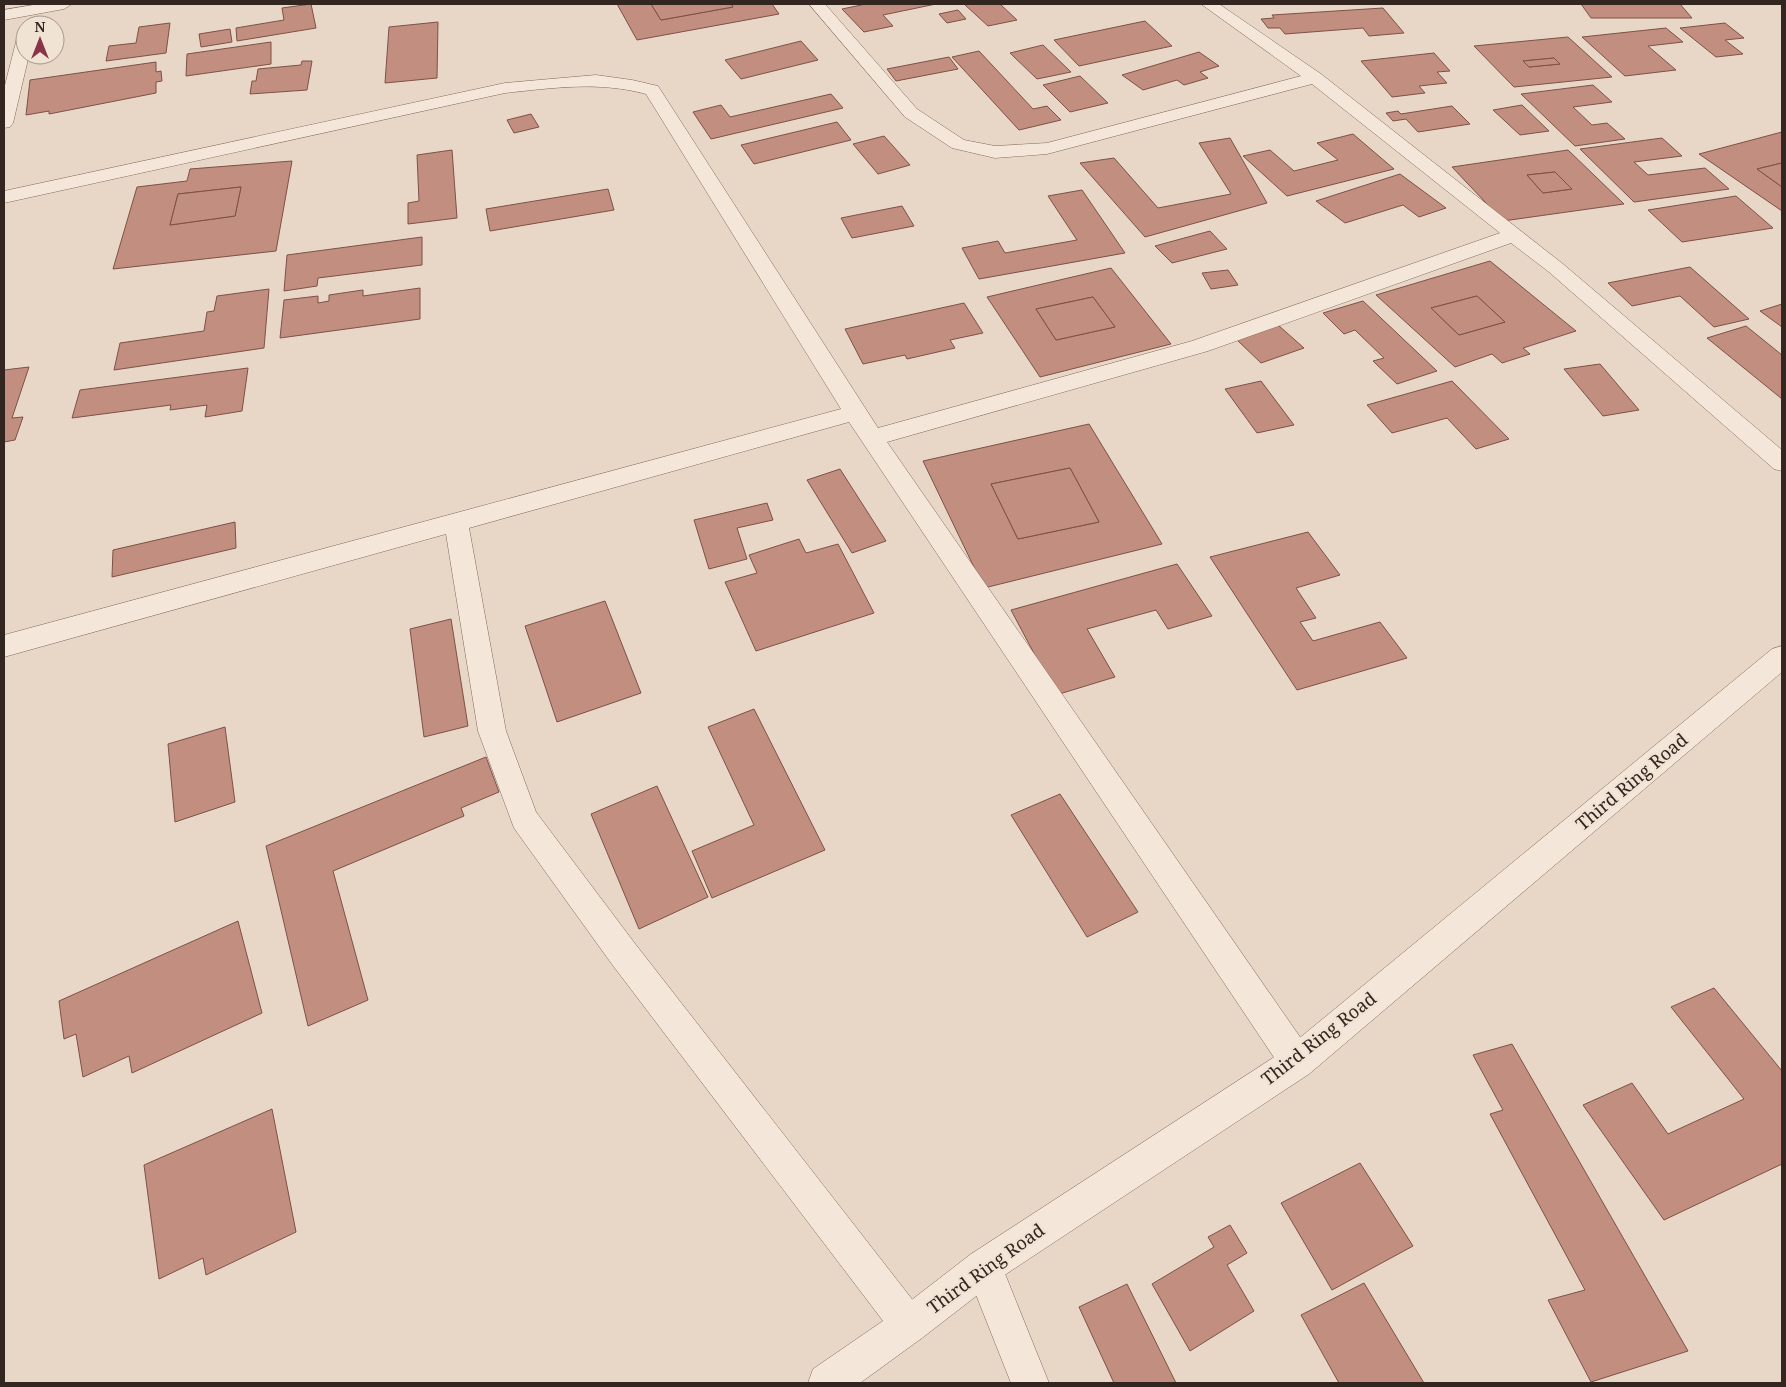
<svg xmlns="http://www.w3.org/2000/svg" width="1786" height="1387" viewBox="0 0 1786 1387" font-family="'Noto Serif',serif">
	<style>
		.building { fill: #c28e80; stroke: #7d5147; fill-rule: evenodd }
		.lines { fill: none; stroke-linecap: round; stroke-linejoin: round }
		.minor-casing { stroke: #81695e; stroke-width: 1 }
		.tertiary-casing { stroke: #81695e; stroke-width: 1 }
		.minor { fill: #f4e6d8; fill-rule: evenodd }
		.tertiary { fill: #f4e6d8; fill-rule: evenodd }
		.labels { text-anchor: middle; stroke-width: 4.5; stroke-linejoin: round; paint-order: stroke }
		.near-street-label { font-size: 18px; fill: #332520; stroke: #f1e3d4 }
	</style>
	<rect width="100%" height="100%" fill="#e8d7c6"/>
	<g class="building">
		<polygon points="311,4 316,28 237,41 236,28 284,20 282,8"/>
		<polygon points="617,4 651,4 661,20 733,7 731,4 772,4 779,14 637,40"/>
		<polygon points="651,4 731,4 733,7 661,20"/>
		<polygon points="866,4 936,4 883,15 893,26 864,32 842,9"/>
		<polygon points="964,4 1000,4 1017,20 988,26"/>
		<polygon points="1581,4 1680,4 1692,18 1591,18"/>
		<polygon points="1383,8 1404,33 1369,36 1363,28 1285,34 1280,28 1268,28 1261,19 1274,18 1272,15"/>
		<polygon points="958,10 966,19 947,23 939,14"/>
		<polygon points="1145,21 1172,46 1079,66 1054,40"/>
		<polygon points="438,22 437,78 385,83 389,27"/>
		<polygon points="170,23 166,53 106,61 109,46 136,43 139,27"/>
		<polygon points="1725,23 1744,38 1725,40 1743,54 1716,57 1680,28"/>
		<polygon points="1666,28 1683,42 1648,46 1676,70 1625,76 1582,37"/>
		<polygon points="230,29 232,42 201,47 199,34"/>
		<path d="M1568,37L1612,77L1514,87L1474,46ZM1554,58L1560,64L1529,67L1523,61Z"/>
		<polygon points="801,41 818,60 741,79 725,60"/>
		<polygon points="271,42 271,64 186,76 187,54"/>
		<polygon points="1043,45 1071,72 1037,79 1010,53"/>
		<polygon points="979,51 1033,109 1047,106 1061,120 1019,130 952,57"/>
		<polygon points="1199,52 1219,66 1200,72 1208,78 1184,85 1177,80 1143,90 1122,75"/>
		<polygon points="1434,53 1450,71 1437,72 1447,83 1419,86 1425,93 1392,97 1361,61"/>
		<polygon points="949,57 958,69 896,81 887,69"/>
		<polygon points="1554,58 1560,64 1529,67 1523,61"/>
		<polygon points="302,61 312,61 307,90 250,94 252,81 256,81 258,69 301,65"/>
		<polygon points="156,62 156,72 161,71 162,81 156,82 156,93 49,114 49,111 26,115 30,80"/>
		<polygon points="1080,76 1108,103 1070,112 1043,85"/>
		<polygon points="1593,85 1612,102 1573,107 1592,125 1607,123 1625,139 1575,146 1521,94"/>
		<polygon points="831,94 843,108 711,139 693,112 721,105 730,117"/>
		<polygon points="1522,105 1549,131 1520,135 1493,110"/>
		<polygon points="1452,106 1470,124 1418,132 1406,119 1393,121 1386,113 1398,111 1401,114"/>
		<polygon points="531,114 539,127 514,133 507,120"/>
		<polygon points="837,122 851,140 754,164 741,145"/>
		<polygon points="1782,132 1782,163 1757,169 1782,187 1782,211 1699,154"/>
		<polygon points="1353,134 1394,169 1287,196 1243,156 1270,150 1294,171 1338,160 1317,143"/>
		<polygon points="884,136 910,165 878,174 853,144"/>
		<polygon points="1230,138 1267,203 1145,237 1080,163 1114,158 1158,208 1231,194 1199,143"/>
		<polygon points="1662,138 1682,156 1634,162 1648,175 1705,168 1729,189 1634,202 1580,149"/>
		<polygon points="452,150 457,218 408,224 408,203 419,201 417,155"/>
		<path d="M1568,150L1624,204L1503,221L1452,167ZM1555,172L1572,189L1543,193L1527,175Z"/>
		<path d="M292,161L276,251L113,269L137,187L187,181L190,169ZM241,187L235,216L170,225L178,194Z"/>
		<polygon points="1782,163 1782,187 1757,169"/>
		<polygon points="1555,172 1572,189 1543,193 1527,175"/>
		<polygon points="1400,174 1446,208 1419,217 1403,205 1345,223 1316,201"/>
		<polygon points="241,187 235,216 170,225 178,194"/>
		<polygon points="608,189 614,210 490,231 486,209"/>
		<polygon points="1082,190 1125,253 979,279 962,248 998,241 1005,253 1077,240 1048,196"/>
		<polygon points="1736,196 1773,228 1682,242 1648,210"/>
		<polygon points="902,206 914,226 852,238 841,218"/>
		<polygon points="1210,231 1227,249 1172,263 1155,246"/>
		<polygon points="422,237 422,265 318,278 317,286 284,291 287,255"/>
		<path d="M1490,261L1576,331L1523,348L1530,354L1502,363L1492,354L1455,367L1376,295ZM1477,296L1505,322L1459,335L1431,308Z"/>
		<polygon points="1690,267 1749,319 1714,327 1680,296 1632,306 1608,283"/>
		<path d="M1111,268L1171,344L1040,377L987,297ZM1093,297L1115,327L1056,340L1036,309Z"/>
		<polygon points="1228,270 1238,285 1211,289 1202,273"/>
		<polygon points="420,288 420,319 280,338 284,300 318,296 318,303 329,301 329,295 363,290 363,296"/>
		<polygon points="269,289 264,348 114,370 120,343 204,331 207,312 214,311 217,296"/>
		<polygon points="1477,296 1505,322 1459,335 1431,308"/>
		<polygon points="1093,297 1115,327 1056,340 1036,309"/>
		<polygon points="1363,301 1437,371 1397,384 1373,361 1384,358 1355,330 1344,334 1323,313"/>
		<polygon points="964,303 983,333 950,340 955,348 907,359 905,355 863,364 845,329"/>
		<polygon points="1782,304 1782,327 1760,311"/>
		<polygon points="1278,325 1304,348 1261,363 1236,339"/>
		<polygon points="1746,326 1782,355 1782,399 1707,338"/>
		<polygon points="1600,364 1639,410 1603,416 1564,369"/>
		<polygon points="29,367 12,418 23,417 15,440 4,442 4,370"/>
		<polygon points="248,368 242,411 205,417 207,405 170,410 171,405 72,418 80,390"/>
		<polygon points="1261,381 1294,425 1257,433 1225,389"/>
		<polygon points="1452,381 1509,439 1476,449 1447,418 1392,433 1367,405"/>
		<path d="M1089,424L1162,544L984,588L923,461ZM1070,468L1099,522L1018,539L991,484Z"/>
		<polygon points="1070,468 1099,522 1018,539 991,484"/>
		<polygon points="840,469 886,541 852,553 807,480"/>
		<polygon points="767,503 773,520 737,528 747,559 709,569 694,520"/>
		<polygon points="235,522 236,548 112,577 113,550"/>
		<polygon points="1308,532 1340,575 1296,588 1316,618 1300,622 1313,641 1380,622 1407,658 1297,690 1210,557"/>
		<polygon points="799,539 806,553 838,544 874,613 756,651 725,582 757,573 749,555"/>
		<polygon points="1177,564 1212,616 1168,629 1156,610 1087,629 1115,677 1056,695 1011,610"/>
		<polygon points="605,601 641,693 557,722 525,626"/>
		<polygon points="451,619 468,726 424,737 410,629"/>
		<polygon points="754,709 825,850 712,898 692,851 754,825 708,727"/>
		<polygon points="225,727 235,802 175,822 168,744"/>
		<polygon points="486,757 499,792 461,808 464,816 333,871 368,1000 308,1026 266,846"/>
		<polygon points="657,786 708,897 639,929 591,814"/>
		<polygon points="1060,794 1138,912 1087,937 1011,815"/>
		<polygon points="238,921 262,1013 132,1073 129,1056 83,1077 76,1034 64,1039 59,1001"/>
		<polygon points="1714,988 1782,1071 1782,1164 1664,1220 1583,1105 1632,1083 1668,1134 1744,1099 1671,1007"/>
		<polygon points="1512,1044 1688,1351 1591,1382 1548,1300 1585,1290 1490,1114 1503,1110 1473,1055"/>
		<polygon points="272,1109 296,1232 206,1275 203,1258 159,1279 144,1165"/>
		<polygon points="1360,1163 1413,1246 1332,1290 1281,1203"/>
		<polygon points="1230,1225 1247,1253 1227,1265 1254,1311 1190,1351 1152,1284 1214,1247 1208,1237"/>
		<polygon points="1364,1283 1424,1383 1339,1383 1301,1315"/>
		<polygon points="1127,1284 1176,1383 1114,1383 1079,1307"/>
	</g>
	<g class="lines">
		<defs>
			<g id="minor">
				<polygon points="39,4 72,4 64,9 4,20 4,10"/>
				<path d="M809,4H825L917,109L964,140L995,146L1047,143L1301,76L1201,4H1219L1321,74L1563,264L1782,450V471L1774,469L1549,272L1511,243L1208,351L887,442L1309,1050L1314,1062L1309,1074L1297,1079L1285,1074L849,422L469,528L506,731L536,812L633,941L922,1312L928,1325L922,1338L909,1344L896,1338L611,963L514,828L478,731L446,534L4,657V635L841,409L646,94C598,81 553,88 505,93L4,203V191L505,83L596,75L632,80L658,86L878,428L1192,341L1500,233L1312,84L1047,154L995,158L952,148L905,117Z"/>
				<polygon points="25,33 25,55 29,55 13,123 10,127 4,128 4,89 17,38 19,34"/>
				<polygon points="984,1248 997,1254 1049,1383 1011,1383 965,1267 971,1254"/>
			</g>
			<polygon id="tertiary" points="1782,646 1782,672 1309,1074 997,1280 922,1338 860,1383 808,1383 813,1369 896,1312 971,1254 1285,1050 1772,649"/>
		</defs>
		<use href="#minor" class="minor-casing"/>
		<use href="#tertiary" class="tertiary-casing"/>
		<use href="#minor" class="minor"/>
		<use href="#tertiary" class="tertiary"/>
	</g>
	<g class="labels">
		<g class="near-street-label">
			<text transform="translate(1632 782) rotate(-40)" y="6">Third Ring Road</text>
			<text transform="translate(1319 1039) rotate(-38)" y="6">Third Ring Road</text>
			<text transform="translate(986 1269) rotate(-36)" y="6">Third Ring Road</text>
		</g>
	</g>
	<rect width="1786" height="1387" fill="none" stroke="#332520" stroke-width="10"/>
	<g transform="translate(40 40)"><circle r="24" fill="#f1e3d4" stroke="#a5978c"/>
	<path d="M0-4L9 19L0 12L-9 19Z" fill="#893547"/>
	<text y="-8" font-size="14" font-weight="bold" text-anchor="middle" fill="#332520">N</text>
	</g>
</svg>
